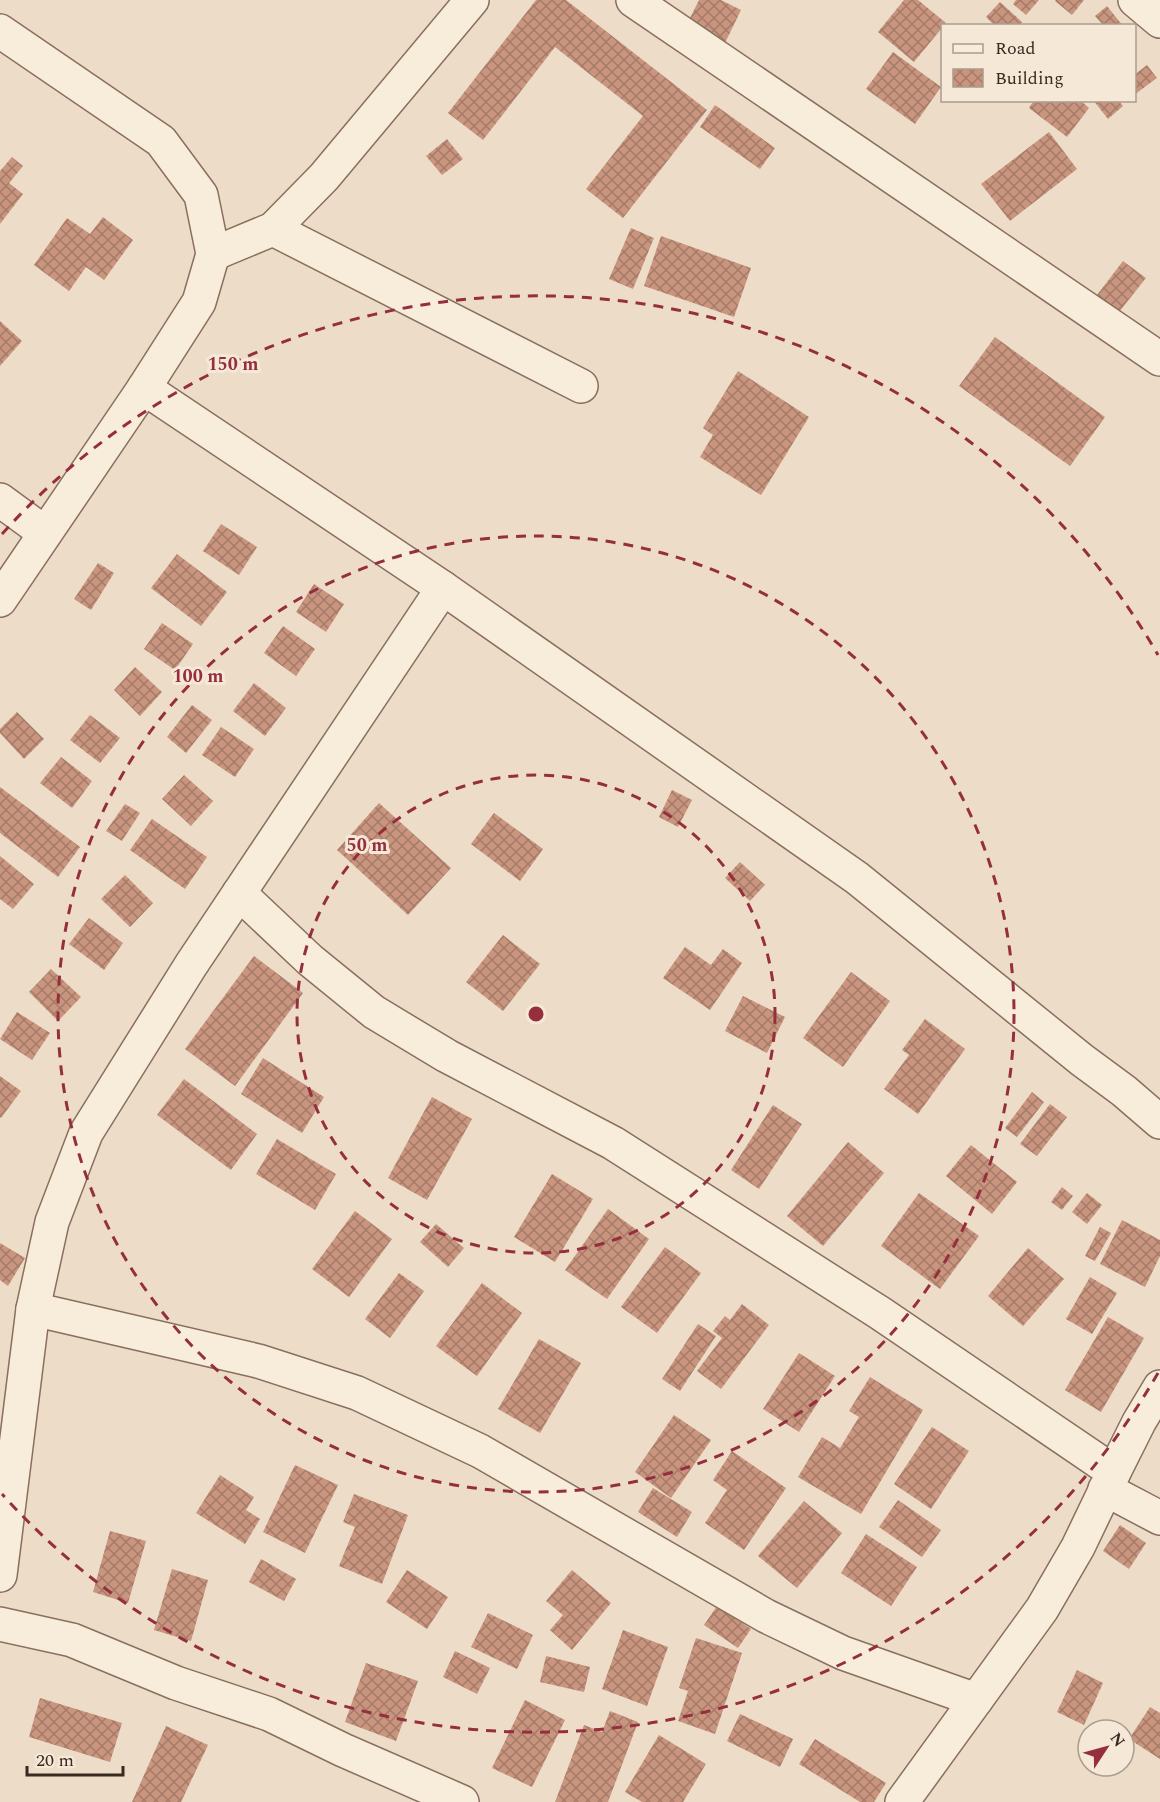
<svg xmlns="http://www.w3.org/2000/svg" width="1160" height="1802" viewBox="0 0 1160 1802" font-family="Spectral,serif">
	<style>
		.building { fill: url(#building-cross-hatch) }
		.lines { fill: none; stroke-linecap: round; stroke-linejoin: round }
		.minor-casing { stroke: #896f5d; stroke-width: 36 }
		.minor { stroke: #f8ecdb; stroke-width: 33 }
		.ring { fill: none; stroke: #962f3d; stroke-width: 3; stroke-dasharray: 10 8 }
		.centre { fill: #962f3d; stroke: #f5e8d7; stroke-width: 3 }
		.ring-label { font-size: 18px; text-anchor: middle; font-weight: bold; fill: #962f3d; stroke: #f5e8d7; stroke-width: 6; stroke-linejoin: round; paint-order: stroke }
	</style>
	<defs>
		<pattern id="building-cross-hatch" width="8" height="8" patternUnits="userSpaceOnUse" patternTransform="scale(1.5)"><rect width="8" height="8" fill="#ca957f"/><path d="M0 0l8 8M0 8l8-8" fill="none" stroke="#a57a68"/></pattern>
	</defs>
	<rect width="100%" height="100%" fill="#edddc8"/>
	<g class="building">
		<polygon points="536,0 566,0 707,110 623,218 586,189 643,116 555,47 483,140 448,113"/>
		<polygon points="699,0 721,0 741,10 725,43 687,24"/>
		<polygon points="904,0 918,0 946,23 914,62 878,32"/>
		<polygon points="1016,0 1039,0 1026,15 1013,4"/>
		<polygon points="1056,0 1084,0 1072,15 1055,1"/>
		<polygon points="1000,2 1022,22 1019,26 995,26 986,17"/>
		<polygon points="1107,6 1123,26 1104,26 1095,16"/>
		<polygon points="893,52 941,87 915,124 866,89"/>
		<polygon points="1147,65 1157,78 1134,95 1134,75"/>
		<polygon points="1034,100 1080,100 1089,108 1067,137 1029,108"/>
		<polygon points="1093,100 1118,100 1123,106 1108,119"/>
		<polygon points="715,105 775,148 760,169 700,127"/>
		<polygon points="1049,132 1077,169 1010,221 981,184"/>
		<polygon points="447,139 463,159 442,175 426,156"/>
		<polygon points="12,157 23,166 9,183 23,194 0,224 0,171"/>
		<polygon points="103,217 133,240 104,280 86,267 69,291 34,265 67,218 90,234"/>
		<polygon points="631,228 654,238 633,289 609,279"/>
		<polygon points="661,236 751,268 734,317 644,286"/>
		<polygon points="1123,261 1146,278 1119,312 1097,295"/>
		<polygon points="0,321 22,341 0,366"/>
		<polygon points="995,337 1105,417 1070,466 959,386"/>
		<polygon points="738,371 809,417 761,495 700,457 713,435 703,428"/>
		<polygon points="221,524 257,547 239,575 203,551"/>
		<polygon points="177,554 227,592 201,626 151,588"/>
		<polygon points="98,563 114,573 91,610 74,599"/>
		<polygon points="314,584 344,604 326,632 296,612"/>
		<polygon points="162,623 193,644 175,670 144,649"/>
		<polygon points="283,626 315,649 296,676 264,653"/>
		<polygon points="135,667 162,692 140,716 114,690"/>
		<polygon points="254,683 286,708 265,736 233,711"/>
		<polygon points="192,705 212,720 186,753 167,737"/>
		<polygon points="17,712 44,739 24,759 0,733 0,729"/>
		<polygon points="90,715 120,738 100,763 70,740"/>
		<polygon points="221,727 254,749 235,777 202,755"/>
		<polygon points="61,757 92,781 72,808 40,783"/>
		<polygon points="184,775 213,801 191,826 162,799"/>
		<polygon points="0,787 80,847 58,877 0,833"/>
		<polygon points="672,790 692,800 678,827 659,817"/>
		<polygon points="379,803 451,868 408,915 337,850"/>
		<polygon points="125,804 140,813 122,841 106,831"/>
		<polygon points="494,813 543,849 520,881 471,844"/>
		<polygon points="152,819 207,857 185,889 130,850"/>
		<polygon points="0,856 34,884 13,909 0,899"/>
		<polygon points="740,862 765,885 750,901 725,878"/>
		<polygon points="125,875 153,903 130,927 101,899"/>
		<polygon points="89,918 123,943 104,970 69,944"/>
		<polygon points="503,935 540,964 503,1011 466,982"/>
		<polygon points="685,947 711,965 723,949 742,963 710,1010 663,978"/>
		<polygon points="254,956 303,993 235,1086 185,1049"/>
		<polygon points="51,969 81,997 58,1021 29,992"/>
		<polygon points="851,972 890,1001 843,1067 803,1038"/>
		<polygon points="743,996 785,1017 767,1053 725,1031"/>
		<polygon points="17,1012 50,1033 32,1060 0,1039"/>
		<polygon points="925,1019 965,1049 918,1114 884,1089 909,1055 902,1050"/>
		<polygon points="263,1058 324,1097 302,1133 241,1094"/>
		<polygon points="0,1076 21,1091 1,1118 0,1117"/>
		<polygon points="184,1079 257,1134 231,1170 157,1115"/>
		<polygon points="1032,1092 1044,1102 1017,1137 1005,1128"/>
		<polygon points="432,1097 472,1119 427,1200 388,1178"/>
		<polygon points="1050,1104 1067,1117 1037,1156 1020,1144"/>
		<polygon points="773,1105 802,1124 759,1189 731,1170"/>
		<polygon points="277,1139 336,1174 315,1210 256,1174"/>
		<polygon points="848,1142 884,1173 823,1246 787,1216"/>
		<polygon points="971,1145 1017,1182 992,1214 946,1176"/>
		<polygon points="552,1174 593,1199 555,1262 514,1237"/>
		<polygon points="1062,1187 1073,1196 1062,1210 1051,1202"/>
		<polygon points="919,1193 979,1236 940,1289 881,1246"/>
		<polygon points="1087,1193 1102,1205 1087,1224 1072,1212"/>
		<polygon points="608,1209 649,1239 607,1299 565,1270"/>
		<polygon points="355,1211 392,1239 349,1297 312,1269"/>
		<polygon points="1122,1220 1160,1240 1160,1256 1145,1287 1100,1264"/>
		<polygon points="436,1224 464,1248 448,1267 420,1242"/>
		<polygon points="1100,1227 1111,1233 1095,1261 1085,1256"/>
		<polygon points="0,1243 25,1258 8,1286 0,1280"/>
		<polygon points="665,1247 701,1273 657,1333 621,1307"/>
		<polygon points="1028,1248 1064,1279 1023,1326 988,1296"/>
		<polygon points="399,1273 424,1291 390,1338 365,1319"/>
		<polygon points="1090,1277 1117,1293 1092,1334 1066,1319"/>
		<polygon points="482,1283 522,1313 477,1376 436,1346"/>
		<polygon points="742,1304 769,1325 721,1389 697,1371 722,1338 713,1331 725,1316 730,1320"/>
		<polygon points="1108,1317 1144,1338 1101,1412 1065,1390"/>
		<polygon points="698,1324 716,1336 680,1391 662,1379"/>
		<polygon points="539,1339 581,1363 540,1433 498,1409"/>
		<polygon points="799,1353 835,1376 799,1432 763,1409"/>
		<polygon points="870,1377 923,1410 861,1514 798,1477 822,1437 840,1448 859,1417 849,1411"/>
		<polygon points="674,1415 711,1440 671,1498 635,1472"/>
		<polygon points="932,1427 969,1451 931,1509 894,1484"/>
		<polygon points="732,1451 786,1488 744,1550 705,1523 727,1490 713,1480"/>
		<polygon points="295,1465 338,1485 305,1553 263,1532"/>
		<polygon points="220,1475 254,1497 246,1510 260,1519 245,1544 196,1513"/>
		<polygon points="653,1488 692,1512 677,1537 638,1512"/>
		<polygon points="354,1494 408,1515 382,1584 339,1566 355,1527 343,1522"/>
		<polygon points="898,1500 941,1530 922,1557 879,1527"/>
		<polygon points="804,1501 842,1533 797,1588 758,1556"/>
		<polygon points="1120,1525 1146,1543 1129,1569 1103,1551"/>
		<polygon points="110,1531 146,1541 128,1603 93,1592"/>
		<polygon points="866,1534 917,1567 891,1606 841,1573"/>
		<polygon points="261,1559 296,1579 284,1601 249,1582"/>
		<polygon points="172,1569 208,1580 191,1641 154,1630"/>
		<polygon points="407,1570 448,1597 427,1629 386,1602"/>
		<polygon points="572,1570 611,1603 572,1650 550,1630 563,1615 546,1601"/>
		<polygon points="717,1606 751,1629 738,1648 704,1625"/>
		<polygon points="488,1613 533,1635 517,1669 471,1647"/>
		<polygon points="623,1630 668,1647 647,1706 602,1689"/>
		<polygon points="696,1638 742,1653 715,1734 678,1721 688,1691 679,1688"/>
		<polygon points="455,1651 490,1668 477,1694 443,1677"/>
		<polygon points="546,1656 590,1667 584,1692 540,1682"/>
		<polygon points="366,1663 418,1681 396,1741 345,1722"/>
		<polygon points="1077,1670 1103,1683 1084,1725 1057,1712"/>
		<polygon points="40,1698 122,1723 110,1762 29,1737"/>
		<polygon points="525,1700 565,1720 532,1787 492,1768"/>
		<polygon points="1150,1707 1160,1713 1160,1759 1129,1739"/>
		<polygon points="610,1711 638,1722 608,1802 555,1802 584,1725 602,1732"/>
		<polygon points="740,1714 793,1739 780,1767 727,1741"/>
		<polygon points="166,1726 208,1745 181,1802 132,1802"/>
		<polygon points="659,1735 706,1764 683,1802 642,1802 625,1792"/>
		<polygon points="815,1739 886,1783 874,1802 860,1802 799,1764"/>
	</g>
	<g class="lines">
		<defs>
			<g id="minor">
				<polyline points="633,0 1160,359"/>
				<polyline points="1135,0 1160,21"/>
				<polyline points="0,31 161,141 201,195 213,254 199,302 144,388 0,600"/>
				<polyline points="273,229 581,386"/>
				<polyline points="213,254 273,229 324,177 472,0"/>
				<polyline points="144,388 443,588 857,878 1082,1060 1124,1091 1160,1122"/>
				<polyline points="0,500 45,533"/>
				<polyline points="239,893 310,960 374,1012 447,1056 613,1143 880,1313 1114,1472"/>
				<polyline points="33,1309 258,1361 357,1393 480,1451 766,1616 843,1653 976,1700"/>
				<polyline points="1105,1489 1160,1518"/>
				<polyline points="0,1575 33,1309 52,1222 86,1133 191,965 443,588"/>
				<polyline points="0,1624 72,1640 176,1683 269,1714 343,1750 462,1802"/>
				<polyline points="902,1802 1042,1609 1078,1547 1114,1472 1139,1422 1160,1387"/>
			</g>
		</defs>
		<use href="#minor" class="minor-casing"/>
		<use href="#minor" class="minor"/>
	</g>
	<g class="ring">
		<circle cx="536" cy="1014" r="239"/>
		<circle cx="536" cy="1014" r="478"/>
		<path d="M1158 1373A718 718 0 0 1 2 1494M2 534A718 718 0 0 1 1158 655"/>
	</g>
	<circle cx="536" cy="1014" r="9" class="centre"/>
	<g class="ring-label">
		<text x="233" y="370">150 m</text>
		<text x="198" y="682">100 m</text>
		<text x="367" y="851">50 m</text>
	</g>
	<rect x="941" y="24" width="195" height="78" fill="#f5e8d7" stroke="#aa9c8e" stroke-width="1.5"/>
	<rect x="953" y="44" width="30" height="9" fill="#f8ecdb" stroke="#aa9c8e" stroke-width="1.5"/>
	<text x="995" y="54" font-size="18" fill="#3a2920">Road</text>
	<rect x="953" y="69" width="30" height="18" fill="url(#building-cross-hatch)" stroke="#aa9c8e" stroke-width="1.5"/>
	<text x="995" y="84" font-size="18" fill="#3a2920">Building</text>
	<g transform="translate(1106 1748) rotate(54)"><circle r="28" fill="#f5e8d7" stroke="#aa9c8e" stroke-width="1.5"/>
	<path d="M0-4.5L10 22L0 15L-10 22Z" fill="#962f3d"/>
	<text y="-9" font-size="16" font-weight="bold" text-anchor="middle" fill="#3a2920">N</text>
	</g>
	<path d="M27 1766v9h96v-9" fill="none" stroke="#3a2920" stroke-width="3"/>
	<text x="36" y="1766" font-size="18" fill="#3a2920" stroke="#f5e8d7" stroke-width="4.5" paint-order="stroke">20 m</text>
</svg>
